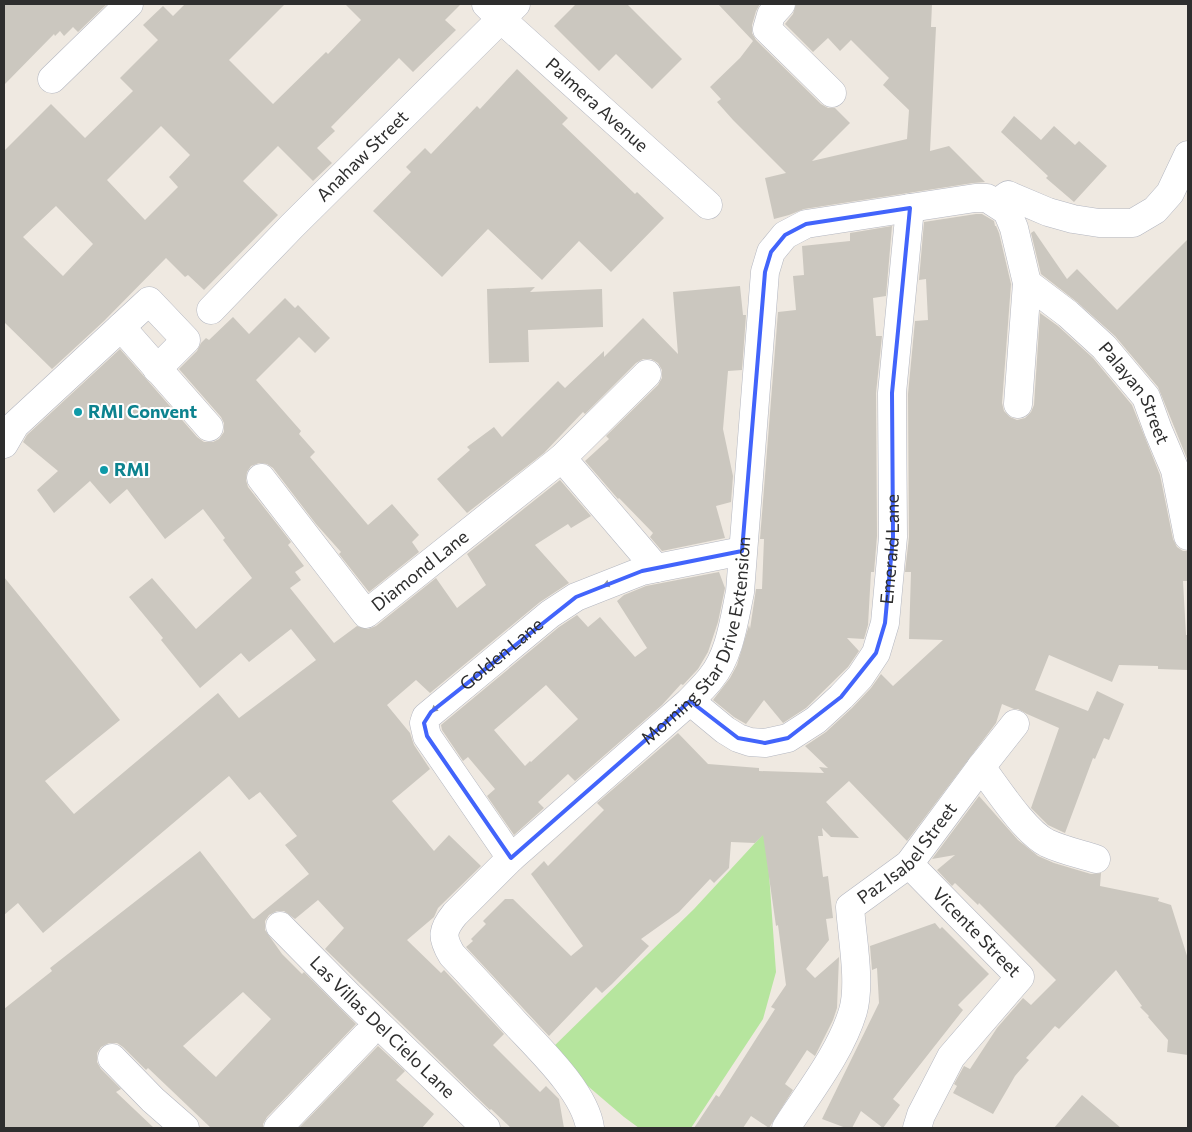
<svg xmlns="http://www.w3.org/2000/svg" width="1192" height="1132" viewBox="0 0 1192 1132" font-family="Commissioner,sans-serif">
	<style>
		.green { fill: #b6e59e }
		.building { fill: #cbc7bf; fill-rule: evenodd }
		.lines { fill: none; stroke-linecap: round; stroke-linejoin: round }
		.minor-casing { stroke: #b4b7c1; stroke-width: 29 }
		.minor { stroke: #fff; stroke-width: 28 }
		.oneway { fill: #969696 }
		.marked { fill: none; stroke: #4264fb; stroke-width: 4; stroke-linejoin: round }
		.culture-dot { fill: #0f9aa8; stroke: #fff; stroke-width: 2 }
		.labels { text-anchor: middle; stroke-width: 4; stroke-linejoin: round; paint-order: stroke }
		.street-label { font-size: 18px; fill: #2e2e2e; stroke: #fff }
		.culture-label { font-size: 18px; font-weight: bold; fill: #0d838f; stroke: #fff; text-anchor: start }
	</style>
	<rect width="100%" height="100%" fill="#efe9e1"/>
	<polygon class="green" points="766,831 776,972 763,1019 691,1128 639,1128 624,1117 548,1052 694,909"/>
	<g class="building">
		<polygon points="4,4 107,4 78,32 73,27 64,36 60,31 55,36 54,34 4,85"/>
		<path d="M185,4H285L229,60L273,104L326,52L328,54L361,20L345,4H461L445,20L456,30L413,72L399,58L331,127L335,131L317,148L332,163L313,181L278,146L243,181L278,215L204,290L188,275L185,277L166,258L104,321L52,369L4,322V151L51,104L85,138L133,91L120,78L158,40L143,25L163,6L173,16ZM161,126L190,155L169,177L178,187L145,220L107,180ZM56,206L93,244L63,276L23,237Z"/>
		<polygon points="576,4 627,4 682,59 652,89 616,54 599,71 554,26"/>
		<polygon points="718,4 760,4 756,11 752,25 752,33 756,40 821,104 828,108 835,108 850,123 812,161 907,139 909,110 883,85 889,78 851,40 840,51 828,38 813,52 785,24 793,14 796,4 932,4 931,27 936,27 930,151 949,146 985,182 973,183 804,209 789,215 774,219 765,178 786,173 733,120 717,102 721,99 710,87 740,58 753,41"/>
		<polygon points="517,69 568,118 562,124 635,194 637,192 664,218 611,272 579,241 542,280 488,229 442,277 373,211 411,172 406,167 425,148 431,154 477,106 480,109"/>
		<polygon points="1014,116 1041,140 1054,126 1075,145 1079,141 1107,166 1074,202 1046,178 1048,176 1001,132"/>
		<polygon points="976,214 982,214 994,221 995,226 996,226 999,233 1011,284 1002,403 1004,411 1010,417 1017,420 1025,418 1031,412 1034,405 1040,313 1058,326 1093,358 1132,405 1160,475 1173,539 1177,547 1183,551 1188,551 1188,581 1183,581 1186,635 1188,635 1188,670 1158,669 1158,666 1119,665 1112,682 1049,655 1035,690 1088,711 1097,691 1124,704 1109,740 1104,738 1095,759 1093,758 1065,833 1048,825 1031,808 1059,728 1027,714 1018,709 1014,709 1002,704 996,723 907,841 849,781 826,802 859,838 831,837 822,828 823,836 818,836 823,877 828,876 833,918 826,919 829,940 806,969 815,978 839,957 837,1008 833,1020 815,1056 807,1050 785,1084 793,1090 769,1128 751,1116 743,1128 694,1128 716,1095 719,1097 775,1009 771,1007 786,985 778,925 776,926 763,835 755,843 731,842 729,868 714,883 710,879 679,912 641,939 649,946 612,984 602,993 596,987 549,1036 466,947 473,941 471,939 486,924 483,921 505,899 513,899 571,956 583,946 531,874 544,861 548,866 604,810 597,803 678,733 708,764 759,768 759,771 824,773 819,767 828,768 805,746 826,732 852,708 871,688 881,674 893,686 943,640 909,639 911,572 905,572 909,537 908,394 915,321 928,320 926,279 919,280 924,222"/>
		<polygon points="892,226 886,296 873,298 876,336 882,336 876,393 877,536 874,572 871,572 868,625 864,639 847,638 859,651 848,667 806,708 783,723 764,700 746,724 734,717 713,700 730,678 737,665 749,625 750,629 756,589 762,589 764,539 760,539 778,312 796,310 793,276 804,275 802,246 850,241 850,233"/>
		<polygon points="1034,231 1067,279 1077,269 1117,310 1188,239 1188,461 1158,387 1115,336 1077,302 1041,274 1031,233"/>
		<polygon points="740,286 743,315 746,315 742,370 728,371 723,429 733,476 731,502 716,506 725,538 662,551 650,537 653,533 619,498 618,499 585,461 609,439 606,436 658,385 662,378 662,370 658,363 651,359 643,359 636,363 585,414 583,412 544,453 467,513 437,479 470,450 467,447 494,427 502,437 558,381 565,388 604,351 604,357 643,318 678,354 673,292"/>
		<polygon points="535,287 530,292 602,289 603,327 528,330 529,362 489,363 487,289"/>
		<path d="M285,298L295,308L298,305L330,338L315,353L299,337L256,380L301,431L299,434L315,452L310,457L368,525L392,504L419,535L412,542L419,552L369,592L339,554L341,552L316,524L273,468L267,464L259,463L251,466L247,472L246,480L248,487L291,542L288,545L304,566L295,572L301,580L290,588L334,643L357,626L368,629L376,626L436,578L457,608L486,585L467,554L560,480L591,516L571,528L568,524L535,545L569,583L540,602L430,693L416,680L387,705L410,733L414,745L430,769L392,801L434,851L449,835L481,866L438,908L434,917L407,940L441,973L444,970L504,1034L493,1045L540,1092L546,1086L559,1099L564,1128H511L491,1109L490,1110L325,949L344,928L318,900L295,919L284,911H277L269,915L265,921V930L282,954L302,974L304,972L356,1024L267,1117L263,1124V1128H211L148,1068L146,1070L123,1047L117,1043H109L101,1047L97,1053V1062L101,1069L121,1089L116,1092L154,1128H4V1009L52,971L50,968L200,851L252,918L254,919L309,874L285,845L297,836L260,792L249,800L229,776L43,933L18,903L4,915V577L120,720L45,781L74,814L218,693L239,718L316,660L291,629L249,662L241,653L200,688L161,640L163,638L129,597L152,578L196,629L252,578L223,540L225,538L203,509L165,539L127,489L110,504L90,481L54,513L37,490L58,471L23,442L27,435L120,349L197,437L204,442H213L219,439L224,432V423L221,417L179,369L197,351L201,343L206,338L209,340L233,317L249,334ZM243,992L271,1019L216,1077L183,1046Z"/>
		<path d="M719,572L725,588L718,622L708,652L698,669L683,685L681,684L662,705L575,781L568,774L538,802L544,808L514,835L487,796L495,789L468,757L463,761L442,730L441,725L559,627L577,615L588,627L600,617L635,657L647,648L617,601L624,595L646,586ZM546,685L578,719L531,762L530,761L525,766L494,730Z"/>
		<polygon points="979,796 1018,840 1038,856 1054,863 1091,874 1101,873 1100,886 1159,898 1158,901 1171,905 1188,959 1188,1055 1167,1052 1168,1040 1148,1017 1149,1016 1140,1007 1142,1006 1116,970 1059,1029 1055,1026 1026,1058 1029,1060 1015,1076 993,1114 953,1093 957,1086 954,1084 964,1066 970,1069 997,1028 1023,998 1031,1005 1056,980 979,903 978,905 955,883 952,886 937,870 955,855 932,859"/>
		<polygon points="935,923 940,929 942,927 989,974 958,1005 963,1010 893,1099 900,1105 883,1128 861,1111 852,1128 846,1128 822,1119 879,1003 877,968 872,970 870,946"/>
		<polygon points="378,1046 405,1071 396,1080 434,1114 422,1128 299,1128"/>
		<polygon points="1082,1095 1121,1128 1054,1128"/>
	</g>
	<g class="lines">
		<defs>
			<g id="minor">
				<path id="s1" d="M486,4L501,19L708,205"/>
				<polyline points="781,4 771,15 767,29 832,93"/>
				<polyline points="52,79 129,4"/>
				<polyline points="997,203 1008,195 1048,212 1073,219 1099,223 1133,223 1155,210 1170,193 1188,155"/>
				<path id="s2" d="M1027,283L1068,314L1104,347L1146,397L1158,430L1175,470L1188,536"/>
				<path id="s3" d="M211,310L292,226L516,4"/>
				<polyline points="121,327 149,301 186,340 157,369"/>
				<polyline points="4,444 15,425 121,327 209,427"/>
				<polyline points="562,458 647,374"/>
				<path id="s4" d="M261,478L366,614L562,458L656,568"/>
				<path id="s5" d="M690,701L725,730L738,738L750,742L765,743L788,738L816,720L841,697L860,677L876,653L885,623L893,537L892,393L910,208"/>
				<path d="M981,767C997,788 1024,831 1047,843C1062,850 1080,854 1096,859"/>
				<path id="s6" d="M511,858L427,736L424,723L426,717L550,614L576,597L642,571L742,551"/>
				<path id="s7" d="M909,864L1020,977L951,1057L921,1115L917,1128"/>
				<path id="s8" d="M280,926L349,996L486,1128"/>
				<polyline points="112,1058 153,1100 185,1128"/>
				<polyline points="278,1128 366,1036"/>
				<path id="s9" d="M590,1128C585,1092 539,1049 515,1023C494,1000 473,977 452,955C441,937 442,930 455,914L511,858L690,701C697,693 705,686 711,678C730,655 734,620 740,592L765,272L771,252L785,235L806,224L975,198H987L1007,211L1014,228L1027,283L1018,404"/>
				<path id="s10" d="M786,1128C809,1092 841,1052 853,1011C861,983 852,937 850,907L909,864L981,767L1015,724"/>
			</g>
		</defs>
		<use href="#minor" class="minor-casing"/>
		<use href="#minor" class="minor"/>
	</g>
	<defs><path id="oneway-solid" d="M-6-.8H1V-3.2L6.5 0L1 3.2V.8H-6Z" transform="scale(1.25)"/></defs>
	<g class="oneway">
		<use href="#oneway-solid" transform="translate(610 583) rotate(159)"/>
		<use href="#oneway-solid" transform="translate(437 707) rotate(140)"/>
	</g>
	<path class="marked" d="M910,208L892,393L893,537L885,623L876,653L841,697L788,738L765,743L738,738L690,701L511,858L427,736L424,723L431,712L576,597L642,571L742,551L765,272L771,252L785,235L806,224Z"/>
	<g class="culture-dot">
		<circle cx="78" cy="412" r="5"/>
		<circle cx="104" cy="470" r="5"/>
	</g>
	<g class="labels">
		<g class="street-label">
			<text dy="6" stroke="none"><textPath href="#s1" startOffset="150">Palmera Avenue</textPath></text>
			<text dy="6" stroke="none"><textPath href="#s3" startOffset="216">Anahaw Street</textPath></text>
			<text dy="6" stroke="none"><textPath href="#s2" startOffset="156">Palayan Street</textPath></text>
			<text dy="6" stroke="none"><textPath href="#s5" startOffset="341">Emerald Lane</textPath></text>
			<text dy="6" stroke="none"><textPath href="#s4" startOffset="241">Diamond Lane</textPath></text>
			<text dy="6" stroke="none"><textPath href="#s9" startOffset="645">Morning Star Drive Extension</textPath></text>
			<text dy="6" stroke="none"><textPath href="#s6" startOffset="266">Golden Lane</textPath></text>
			<text dy="6" stroke="none"><textPath href="#s10" startOffset="319">Paz Isabel Street</textPath></text>
			<text dy="6" stroke="none"><textPath href="#s7" startOffset="96">Vicente Street</textPath></text>
			<text dy="6" stroke="none"><textPath href="#s8" startOffset="144">Las Villas Del Cielo Lane</textPath></text>
		</g>
		<g class="culture-label">
			<text x="88" y="418">RMI Convent</text>
			<text x="114" y="476">RMI</text>
		</g>
	</g>
	<rect width="1192" height="1132" fill="none" stroke="#2e2e2e" stroke-width="10"/>
</svg>
